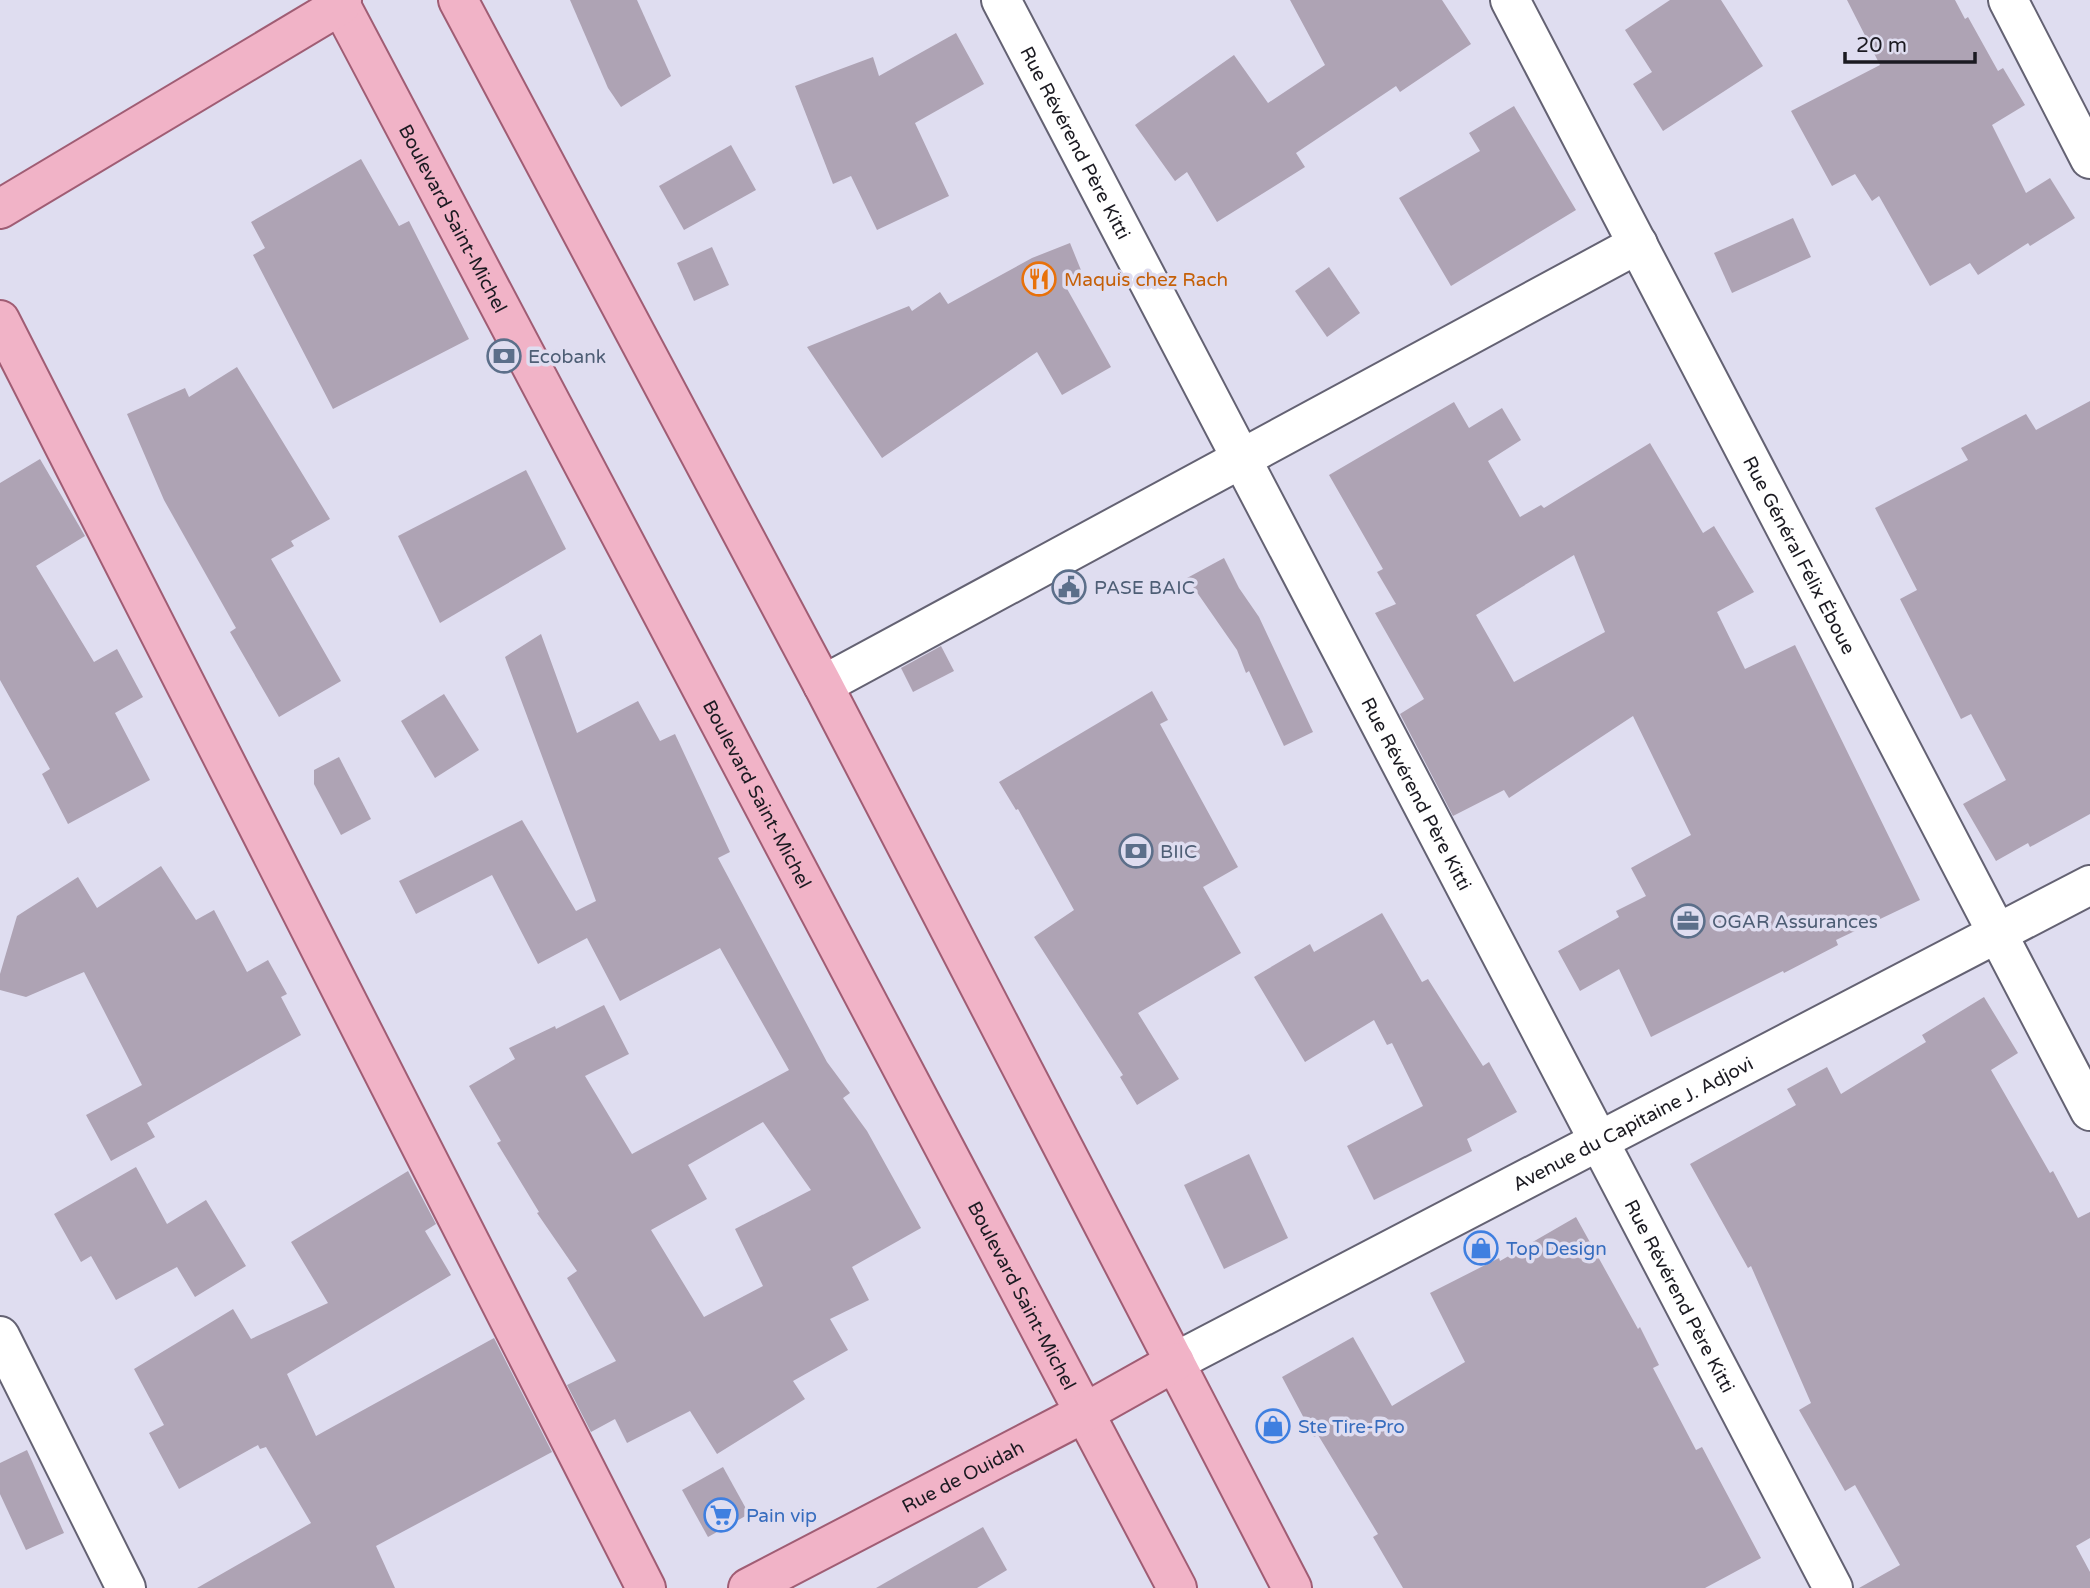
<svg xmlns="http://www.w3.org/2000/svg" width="2090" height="1588" viewBox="0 0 2090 1588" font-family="'Varela Round',sans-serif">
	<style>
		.building { fill: #aea3b4; fill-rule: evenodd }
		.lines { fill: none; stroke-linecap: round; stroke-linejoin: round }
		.minor-casing { stroke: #646273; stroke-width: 42 }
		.major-casing { stroke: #a05d74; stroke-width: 42 }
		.minor { stroke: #fff; stroke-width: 38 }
		.major { stroke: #f1b3c7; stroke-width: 38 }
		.labels { text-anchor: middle; stroke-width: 7; stroke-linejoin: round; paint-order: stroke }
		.street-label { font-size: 19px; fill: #1b1a21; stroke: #dfddf0 }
		.food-label { font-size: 19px; fill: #c56008; stroke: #dfddf0; text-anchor: start }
		.service-label { font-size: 19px; fill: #4e5e75; stroke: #dfddf0; text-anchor: start }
		.shop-label { font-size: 19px; fill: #366cbe; stroke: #dfddf0; text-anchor: start }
	</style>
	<rect width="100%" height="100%" fill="#dfddf0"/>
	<g class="building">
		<polygon points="570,0 637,0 671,76 621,107 608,88"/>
		<polygon points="1290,0 1442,0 1471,44 1400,92 1396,86 1296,153 1305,167 1217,222 1187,172 1175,181 1135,125 1234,55 1268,103 1325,65"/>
		<polygon points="1670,0 1721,0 1763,66 1663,131 1633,84 1652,72 1625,30"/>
		<polygon points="1847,0 1955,0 1965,19 1968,17 1998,71 2003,68 2025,105 1992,125 2026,193 2050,178 2075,218 2030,246 2028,243 1978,275 1970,263 1930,286 1879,196 1872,201 1855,174 1832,186 1791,111 1880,65"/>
		<polygon points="956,33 984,84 915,123 949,196 877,230 851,176 833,184 795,86 873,57 879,76"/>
		<polygon points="1514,106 1576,210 1451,286 1399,198 1480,151 1469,133"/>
		<polygon points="731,145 756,190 684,230 659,186"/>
		<polygon points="361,159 399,226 409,221 469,339 333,409 253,255 265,248 251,222"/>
		<polygon points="1793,218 1811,257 1732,293 1714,253"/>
		<polygon points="1070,243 1085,280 1066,287 1111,367 1062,395 1037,352 882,458 807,347 909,306 912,311 940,292 948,304 1032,258"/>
		<polygon points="712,247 729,285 694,301 677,263"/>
		<polygon points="1329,267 1360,313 1327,337 1295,291"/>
		<polygon points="237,367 330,519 291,541 294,546 271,559 341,681 279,717 230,632 236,628 164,500 127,414 185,388 189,397"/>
		<polygon points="2090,401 2090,814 2030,847 2028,843 1996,861 1963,804 2006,780 1971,714 1961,719 1900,599 1917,590 1875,508 1968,460 1961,448 2026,414 2036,430"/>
		<path d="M1454,402L1469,428L1502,408L1521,440L1488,461L1520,517L1541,505L1544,508L1650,443L1703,533L1714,526L1754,592L1717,612L1745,669L1795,645L1920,900L1836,940L1838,945L1784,973L1783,971L1651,1037L1619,969L1580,991L1558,951L1619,917L1616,911L1646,896L1631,868L1691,835L1633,716L1509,798L1504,790L1453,816L1400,714L1424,699L1375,613L1396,604L1377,572L1383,569L1329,475ZM1574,555L1605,632L1514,682L1476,615Z"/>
		<polygon points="40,459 85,536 36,566 94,662 117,649 143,697 115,713 150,780 68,824 42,774 50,769 0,680 0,483"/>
		<polygon points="526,470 566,549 440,623 398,536"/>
		<polygon points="1224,558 1239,588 1259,617 1313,732 1284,746 1249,671 1246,673 1237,650 1187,578"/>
		<path d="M541,634L577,733L638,701L660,741L675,734L730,852L718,858L827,1062L850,1093L843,1098L867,1131L921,1228L852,1267L869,1300L830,1319L848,1350L793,1381L805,1399L717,1454L690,1411L627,1443L615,1419L591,1432L567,1385L616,1361L567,1278L577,1271L537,1213L539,1212L497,1143L501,1141L469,1086L515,1059L509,1048L555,1026L556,1029L604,1005L629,1054L585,1076L632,1154L789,1070L720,948L620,1001L587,938L538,964L492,875L416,914L399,881L522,820L576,911L596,901L505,657ZM763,1122L811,1190L735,1229L763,1286L704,1317L651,1230L707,1199L688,1165Z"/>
		<polygon points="941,646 954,671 913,692 901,668"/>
		<polygon points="1152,691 1168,720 1160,724 1238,867 1203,887 1241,953 1138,1013 1179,1079 1137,1105 1120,1077 1123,1075 1034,937 1074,910 1018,809 1016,810 999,782"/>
		<polygon points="444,694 479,750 435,778 401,721"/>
		<polygon points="339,757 371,819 341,835 314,784 314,770"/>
		<polygon points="161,866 196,920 214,910 247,972 268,960 287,994 281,997 301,1035 147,1123 155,1137 111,1161 86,1115 142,1085 84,972 26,997 0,990 0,974 17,916 78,877 97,908"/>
		<polygon points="1382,913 1422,982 1428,979 1483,1066 1489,1062 1517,1112 1467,1139 1472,1151 1374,1200 1347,1146 1423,1106 1392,1043 1387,1045 1374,1020 1305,1062 1254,977 1310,944 1314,952"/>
		<polygon points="1984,997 2018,1053 1991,1070 2050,1173 2053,1171 2078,1218 2090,1212 2090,1538 2076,1546 2090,1572 2090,1588 1859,1588 1900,1565 1855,1485 1845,1491 1799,1410 1811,1403 1751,1266 1748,1268 1690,1164 1796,1105 1787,1089 1827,1067 1841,1094 1926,1042 1922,1035"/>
		<polygon points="1249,1154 1288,1238 1224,1269 1184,1185"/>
		<polygon points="136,1167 167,1224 206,1200 246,1266 195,1297 177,1267 116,1300 91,1256 81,1262 54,1214"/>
		<polygon points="408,1171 436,1224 425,1231 451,1275 287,1374 316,1436 494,1338 552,1452 376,1546 395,1588 197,1588 311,1523 266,1447 260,1449 258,1445 179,1489 149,1433 164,1425 134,1369 233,1309 251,1339 328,1303 291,1242"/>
		<polygon points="1576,1217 1638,1329 1640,1327 1659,1365 1653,1368 1696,1450 1702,1447 1761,1558 1705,1588 1403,1588 1373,1537 1378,1534 1318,1435 1314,1437 1282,1377 1353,1337 1392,1406 1465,1362 1430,1293 1499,1258 1500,1261"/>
		<polygon points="27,1450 64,1533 26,1550 0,1494 0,1463"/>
		<polygon points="723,1467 749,1514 708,1537 682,1490"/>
		<polygon points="983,1527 1007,1570 977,1588 876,1588"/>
	</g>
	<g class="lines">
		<defs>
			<g id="minor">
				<path id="s1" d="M1001,0L1833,1588"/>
				<path id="s2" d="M1510,0L2090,1111"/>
				<polyline points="2008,0 2090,159"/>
				<polyline points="823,685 1638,244"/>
				<polyline points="0,1336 126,1588"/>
				<path id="s3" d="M1175,1362L2090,885"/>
			</g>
			<g id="major">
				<path id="s4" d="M338,0L1177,1588"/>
				<polyline points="458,0 823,685 1292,1588"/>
				<polyline points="0,209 341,5 342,0"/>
				<polyline points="0,320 646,1588"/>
				<path id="s5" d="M748,1588L1086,1412L1175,1362"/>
			</g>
		</defs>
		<use href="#minor" class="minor-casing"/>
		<use href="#major" class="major-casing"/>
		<use href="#minor" class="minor"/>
		<use href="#major" class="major"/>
	</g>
	<defs>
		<symbol id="restaurant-ring" viewBox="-11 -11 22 22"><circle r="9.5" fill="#dfddf0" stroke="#e8710a" stroke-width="1.5"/><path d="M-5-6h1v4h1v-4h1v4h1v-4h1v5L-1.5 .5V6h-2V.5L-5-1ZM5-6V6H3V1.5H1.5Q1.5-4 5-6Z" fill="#e8710a"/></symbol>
		<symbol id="bank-ring" viewBox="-11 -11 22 22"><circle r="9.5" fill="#dfddf0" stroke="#5c6f8a" stroke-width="1.5"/><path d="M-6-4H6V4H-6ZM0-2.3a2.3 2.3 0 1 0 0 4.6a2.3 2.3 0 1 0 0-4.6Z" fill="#5c6f8a"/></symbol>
		<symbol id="civic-ring" viewBox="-11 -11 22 22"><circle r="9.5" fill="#dfddf0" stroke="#5c6f8a" stroke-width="1.5"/><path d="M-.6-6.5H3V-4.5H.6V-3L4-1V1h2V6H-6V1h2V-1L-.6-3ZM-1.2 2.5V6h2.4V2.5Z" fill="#5c6f8a"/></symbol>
		<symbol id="office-ring" viewBox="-11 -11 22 22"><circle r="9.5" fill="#dfddf0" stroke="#5c6f8a" stroke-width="1.5"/><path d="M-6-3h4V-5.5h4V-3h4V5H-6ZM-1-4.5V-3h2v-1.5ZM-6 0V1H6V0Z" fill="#5c6f8a"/></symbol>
		<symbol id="shop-ring" viewBox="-11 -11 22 22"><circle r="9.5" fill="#dfddf0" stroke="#3f7fe0" stroke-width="1.5"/><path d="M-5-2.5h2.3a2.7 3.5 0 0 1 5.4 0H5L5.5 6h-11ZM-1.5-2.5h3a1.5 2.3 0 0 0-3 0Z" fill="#3f7fe0"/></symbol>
		<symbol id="supermarket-ring" viewBox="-11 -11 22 22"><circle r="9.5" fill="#dfddf0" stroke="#3f7fe0" stroke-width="1.5"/><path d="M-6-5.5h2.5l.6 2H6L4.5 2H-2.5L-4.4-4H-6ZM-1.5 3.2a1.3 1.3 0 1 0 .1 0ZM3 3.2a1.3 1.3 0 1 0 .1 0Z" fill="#3f7fe0"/></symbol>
	</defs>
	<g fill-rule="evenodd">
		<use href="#restaurant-ring" x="1020" y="260" width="38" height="38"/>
		<use href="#bank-ring" x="485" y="337" width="38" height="38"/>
		<use href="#civic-ring" x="1050" y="568" width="38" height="38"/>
		<use href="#bank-ring" x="1117" y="832" width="38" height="38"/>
		<use href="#office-ring" x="1669" y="902" width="38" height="38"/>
		<use href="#shop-ring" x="1462" y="1229" width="38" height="38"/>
		<use href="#shop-ring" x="1254" y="1407" width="38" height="38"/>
		<use href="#supermarket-ring" x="702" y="1496" width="38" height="38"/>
	</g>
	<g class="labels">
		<g class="street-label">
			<text dy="7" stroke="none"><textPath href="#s1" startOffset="161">Rue Révérend Père Kitti</textPath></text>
			<text dy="7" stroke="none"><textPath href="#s4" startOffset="247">Boulevard Saint-Michel</textPath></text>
			<text dy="7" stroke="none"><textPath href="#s2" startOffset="626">Rue Général Félix Éboue</textPath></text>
			<text dy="7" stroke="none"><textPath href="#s4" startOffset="898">Boulevard Saint-Michel</textPath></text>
			<text dy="7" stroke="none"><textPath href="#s1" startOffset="896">Rue Révérend Père Kitti</textPath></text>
			<text dy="7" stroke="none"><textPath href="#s3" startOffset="516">Avenue du Capitaine J. Adjovi</textPath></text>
			<text dy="7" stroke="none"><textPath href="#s4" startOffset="1465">Boulevard Saint-Michel</textPath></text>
			<text dy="7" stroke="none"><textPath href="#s1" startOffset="1463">Rue Révérend Père Kitti</textPath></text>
			<text dy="7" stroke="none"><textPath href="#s5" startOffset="242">Rue de Ouidah</textPath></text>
		</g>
		<g class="food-label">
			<text x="1064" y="286">Maquis chez Rach</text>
		</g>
		<g class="service-label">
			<text x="528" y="363">Ecobank</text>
			<text x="1094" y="594">PASE BAIC</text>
			<text x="1160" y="858">BIIC</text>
			<text x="1712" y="928">OGAR Assurances</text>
		</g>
		<g class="shop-label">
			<text x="1506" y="1255">Top Design</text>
			<text x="1298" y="1433">Ste Tire-Pro</text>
			<text x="746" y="1522">Pain vip</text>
		</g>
	</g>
	<path d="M1845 52v10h130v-10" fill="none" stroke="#1b1a21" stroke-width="3.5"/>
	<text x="1856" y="52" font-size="21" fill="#1b1a21" stroke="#dfddf0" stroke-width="5" paint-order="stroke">20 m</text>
</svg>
